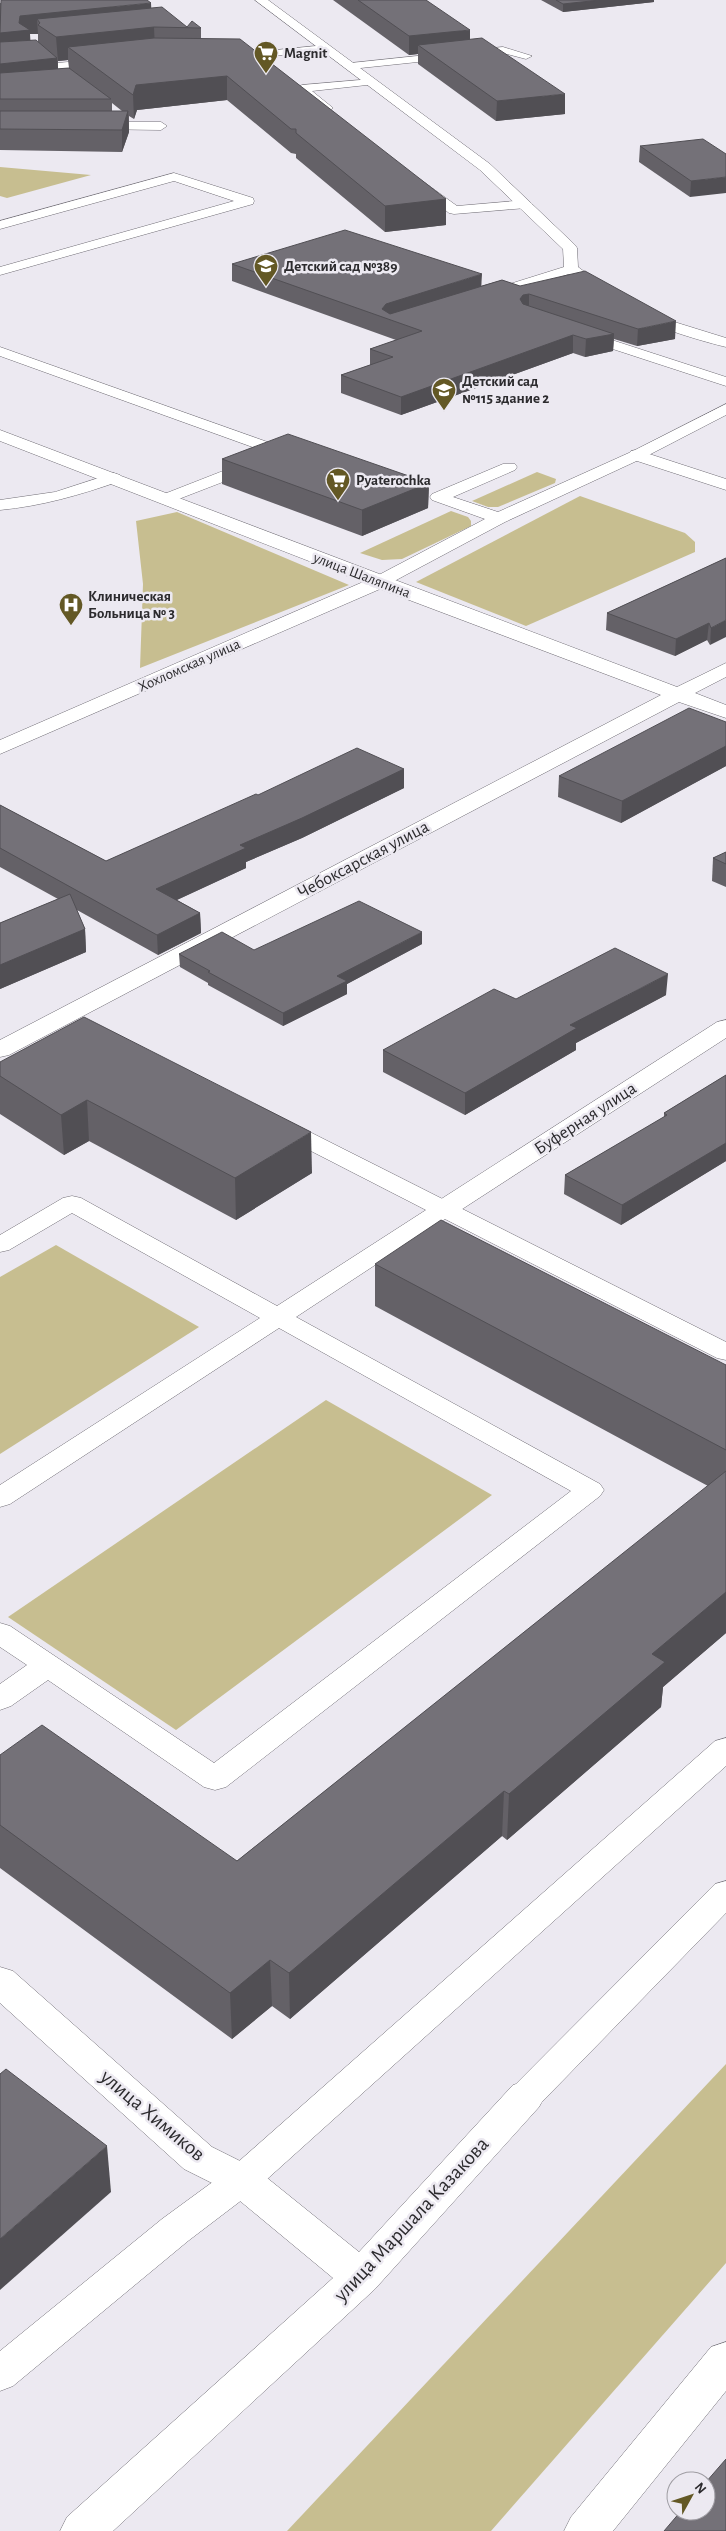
<svg xmlns="http://www.w3.org/2000/svg" width="726" height="2531" viewBox="0 0 726 2531" font-family="'Alegreya Sans',sans-serif">
	<style>
		.green { fill: #c7be90 }
		.lines { fill: none; stroke-linecap: round; stroke-linejoin: round }
		.lane-casing { stroke: #706d75; stroke-width: 1 }
		.street-casing { stroke: #706d75; stroke-width: 1 }
		.lane { fill: #fff; fill-rule: evenodd }
		.street { fill: #fff; fill-rule: evenodd }
		.wall { fill: #646167; fill-rule: evenodd }
		.shaded-wall { fill: #514f54 }
		.building { fill: #747178; stroke: #514f54 }
		.labels { text-anchor: middle; stroke-width: 5; stroke-linejoin: round; paint-order: stroke }
		.far-poi-label { font-size: 15px; font-weight: bold; fill: #2c2b2e; stroke: #ece9f1; text-anchor: start }
		.far-street-label { font-size: 15px; fill: #2c2b2e; stroke: #ece9f1 }
		.street-label { font-size: 18px; fill: #2c2b2e; stroke: #ece9f1 }
		.near-street-label { font-size: 21px; fill: #2c2b2e; stroke: #ece9f1 }
	</style>
	<rect width="100%" height="100%" fill="#ece9f1"/>
	<g class="green">
		<polygon points="0,167 91,175 7,198 0,196"/>
		<polygon points="537,472 556,479 555,483 498,507 488,507 472,501"/>
		<polygon points="580,496 685,533 695,542 695,552 526,626 416,582"/>
		<polygon points="451,511 468,517 471,521 471,526 402,559 382,560 360,553"/>
		<polygon points="177,512 349,585 140,668 143,584 136,521"/>
		<polygon points="56,1245 199,1327 0,1454 0,1277"/>
		<polygon points="326,1400 492,1495 176,1730 8,1617"/>
		<polygon points="726,2064 726,2263 491,2531 287,2531"/>
	</g>
	<g class="lines">
		<defs>
			<g id="lane">
				<polygon points="326,45 330,46 330,50 226,61 220,58 226,55"/>
				<polygon points="503,47 532,56 526,59 503,53 351,69 345,66 351,63"/>
				<polygon points="41,51 57,63 101,59 107,62 101,65 54,70 38,58 0,61 0,55"/>
				<polygon points="372,79 376,80 376,84 312,91 333,108 327,112 296,88 302,85"/>
				<polygon points="95,122 161,122 167,126 161,130 91,129 91,123"/>
				<polygon points="174,173 253,198 254,201 253,204 0,275 0,267 234,201 174,181 0,229 0,221"/>
				<polygon points="421,180 457,206 526,200 532,204 526,208 454,214 449,213 417,187 415,184"/>
				<polygon points="570,244 577,248 578,267 608,289 610,292 608,295 598,295 569,274 486,300 479,296 481,293 564,267 563,248"/>
				<path d="M645,310L668,320L726,338V347C709,343 647,326 638,314L640,311Z"/>
				<polygon points="581,330 726,377 726,386 576,337 574,334"/>
				<polygon points="0,347 290,450 292,453 290,456 171,502 159,502 157,499 159,496 269,453 0,356"/>
				<polygon points="726,404 726,415 643,458 505,522 385,586 373,586 370,582 373,578 485,519 432,500 430,497 432,494 503,464 515,464 517,467 515,470 453,497 498,512 631,452"/>
				<path d="M114,473L120,475L122,478L120,481C80,495 42,506 0,510V500L55,492Z"/>
				<polygon points="282,1120 290,1122 726,1342 726,1360 717,1358 445,1219 296,1317 600,1484 604,1490 600,1496 226,1787 215,1790 204,1787 48,1680 11,1706 0,1710 0,1684 27,1665 0,1647 0,1623 10,1626 214,1763 571,1491 279,1328 10,1504 0,1507 0,1485 260,1318 72,1213 9,1250 0,1252 0,1235 63,1198 72,1196 81,1198 277,1306 426,1210 274,1132 270,1127 274,1122"/>
				<polygon points="726,1738 726,1766 255,2190 188,2241 13,2386 0,2391 0,2351 162,2219 229,2170 715,1741"/>
				<polygon points="726,1881 726,1913 538,2106 526,2110 514,2106 509,2096 514,2086 715,1884"/>
			</g>
			<g id="street">
				<polygon points="255,0 268,0 490,164 575,245 577,248 575,251 565,251 480,170"/>
				<polygon points="0,430 677,687 726,663 726,677 695,693 726,705 726,718 679,702 9,1055 0,1057 0,1040 661,695 380,589 0,754 0,740 363,582 0,441"/>
				<polygon points="637,450 726,479 726,490 631,459 628,455 631,451"/>
				<polygon points="726,1020 726,1038 453,1215 444,1217 435,1215 431,1209 435,1203 717,1022"/>
				<polygon points="0,1967 13,1971 212,2147 256,2169 359,2252 513,2085 526,2081 539,2085 545,2096 539,2107 375,2289 113,2531 60,2531 67,2517 333,2278 228,2191 184,2169 0,2003"/>
				<polygon points="726,2342 726,2391 613,2531 564,2531 571,2517 711,2347"/>
			</g>
		</defs>
		<use href="#lane" class="lane-casing"/>
		<use href="#street" class="street-casing"/>
		<use href="#lane" class="lane"/>
		<use href="#street" class="street"/>
	</g>
	<g class="wall">
		<polygon points="333,0 426,0 470,40 565,114 496,121 418,64 418,54 409,55"/>
		<polygon points="541,0 654,0 654,2 563,12"/>
		<path d="M0,3L152,8L187,27L201,28V38L446,199V225L385,232L296,158V154L291,153L227,100L137,110L134,119L129,116V132L122,152L0,150ZM30,34H38V42L30,40ZM68,60L69,68L58,69V61ZM112,103L122,111H112Z"/>
		<polygon points="640,146 726,154 690,197 639,162"/>
		<polygon points="232,264 481,286 502,280 675,339 637,346 614,339 613,351 585,357 573,353 401,415 341,393 341,375 370,365 370,349 396,340 232,281"/>
		<polygon points="222,459 429,483 428,508 362,536 222,484"/>
		<polygon points="726,558 710,645 707,640 675,656 606,630 607,613"/>
		<polygon points="726,722 726,766 621,823 558,797 559,776"/>
		<polygon points="404,769 404,788 302,838 246,862 246,868 177,900 200,913 201,933 158,955 77,910 85,929 86,952 0,989 0,923 58,899 0,867 0,805 106,861 258,795"/>
		<polygon points="726,852 726,887 712,881 713,858"/>
		<polygon points="422,944 347,984 347,994 283,1026 208,985 208,983 180,967 179,954 254,950"/>
		<polygon points="666,995 576,1043 576,1050 465,1115 383,1072 383,1050 516,999"/>
		<polygon points="0,1062 312,1173 236,1220 89,1141 64,1155 0,1114"/>
		<polygon points="726,1075 726,1161 621,1225 564,1194 565,1175 664,1117 664,1113"/>
		<polygon points="375,1264 726,1365 726,1633 663,1687 661,1707 507,1840 502,1836 290,2019 272,2006 232,2039 0,1868 0,1755 237,1861 708,1486 375,1306"/>
	</g>
	<g class="shaded-wall">
		<polygon points="600,0 654,0 654,2 563,12 563,4"/>
		<polygon points="151,3 152,22 40,23 37,19 38,34 30,34 31,50 0,53 0,33 19,23 20,16"/>
		<polygon points="154,27 155,51 68,47 68,60 58,61 56,37"/>
		<polygon points="470,30 470,49 418,45 418,54 409,55 409,36"/>
		<polygon points="57,58 59,79 0,84 0,64"/>
		<polygon points="227,76 227,100 137,110 134,119 133,95 136,85"/>
		<polygon points="565,94 565,114 496,121 497,101"/>
		<polygon points="128,111 129,132 122,152 122,130"/>
		<polygon points="726,177 726,193 690,197 691,181"/>
		<polygon points="446,199 446,225 385,232 385,206"/>
		<polygon points="482,274 481,291 390,320 382,309 386,304"/>
		<polygon points="529,294 529,311 519,316 520,299 523,295"/>
		<polygon points="676,321 675,339 637,346 638,329"/>
		<polygon points="614,334 613,351 585,357 586,339"/>
		<polygon points="573,335 573,353 401,415 401,397"/>
		<polygon points="429,483 428,508 362,536 362,510"/>
		<polygon points="726,620 726,637 710,645 711,628"/>
		<polygon points="709,623 707,640 675,656 676,639"/>
		<polygon points="726,746 726,766 621,823 622,801"/>
		<polygon points="404,769 404,788 302,838 246,862 246,868 157,909 156,889 240,845"/>
		<polygon points="200,913 201,933 158,955 157,935"/>
		<polygon points="85,929 86,952 0,989 0,965"/>
		<polygon points="422,932 422,944 347,984 347,994 283,1026 283,1013 337,976"/>
		<polygon points="668,974 666,995 576,1043 576,1050 465,1115 465,1093 570,1025"/>
		<polygon points="87,1100 89,1141 64,1155 61,1115"/>
		<polygon points="311,1132 312,1173 236,1220 235,1178"/>
		<polygon points="726,1143 726,1161 621,1225 622,1205"/>
		<polygon points="726,1592 726,1633 663,1687 661,1707 507,1840 509,1794 652,1654"/>
		<polygon points="504,1791 502,1836 290,2019 289,1973"/>
		<polygon points="270,1960 272,2006 232,2039 230,1993"/>
		<polygon points="107,2146 111,2192 0,2290 0,2239"/>
	</g>
	<g class="building">
		<polygon points="1,0 147,0 151,3 20,16 19,23 30,30 0,33"/>
		<polygon points="358,0 426,0 470,30 409,36"/>
		<polygon points="556,0 600,0 563,4"/>
		<polygon points="162,7 187,27 192,21 201,28 154,27 56,37 38,25 40,23 37,19"/>
		<polygon points="154,38 240,39 446,199 385,206 296,133 296,129 291,129 227,76 136,85 133,95 68,47"/>
		<polygon points="482,38 565,94 497,101 418,45"/>
		<polygon points="36,40 57,58 0,64 0,42"/>
		<polygon points="69,68 111,99 0,99 0,73"/>
		<polygon points="0,111 128,111 122,130 0,129"/>
		<polygon points="703,139 726,154 726,177 691,181 640,146"/>
		<polygon points="345,230 482,274 386,304 382,309 390,314 502,280 520,286 585,271 676,321 638,329 529,294 523,295 520,299 523,304 614,334 586,339 573,335 401,397 341,375 393,357 370,349 422,331 232,264"/>
		<polygon points="288,434 429,483 362,510 222,459"/>
		<polygon points="726,558 726,620 711,628 709,623 676,639 607,613"/>
		<polygon points="689,708 726,722 726,746 622,801 559,776"/>
		<polygon points="357,748 404,769 302,818 240,845 246,848 156,889 200,913 157,935 0,848 0,805 106,861 256,794 258,795"/>
		<polygon points="726,852 726,864 713,858"/>
		<polygon points="70,894 85,929 0,965 0,923"/>
		<polygon points="359,901 422,932 337,976 347,981 283,1013 208,972 210,971 179,954 222,932 254,950"/>
		<polygon points="615,948 668,974 570,1025 577,1028 465,1093 383,1050 494,989 516,999"/>
		<polygon points="84,1017 311,1132 235,1178 87,1100 61,1115 0,1076 0,1062"/>
		<polygon points="726,1075 726,1143 622,1205 565,1175 667,1115 664,1113"/>
		<polygon points="441,1220 726,1365 726,1450 375,1264"/>
		<polygon points="726,1471 726,1592 652,1654 665,1662 509,1794 504,1791 289,1973 270,1960 230,1993 0,1825 0,1755 42,1725 237,1861"/>
		<polygon points="6,2069 107,2146 0,2239 0,2074"/>
		<polygon points="726,2459 726,2531 664,2531 681,2511 706,2511 706,2482"/>
	</g>
	<defs>
		<symbol id="supermarket-pin" viewBox="-11 -11 22 30"><path d="M0 17L-7.5 6A9.5 9.5 0 1 1 7.5 6Z" fill="#635825" stroke="#ece9f1"/><path d="M-6-5.5h2.5l.6 2H6L4.5 2H-2.5L-4.4-4H-6ZM-1.5 3.2a1.3 1.3 0 1 0 .1 0ZM3 3.2a1.3 1.3 0 1 0 .1 0Z" fill="#fff"/></symbol>
		<symbol id="school-pin" viewBox="-11 -11 22 30"><path d="M0 17L-7.5 6A9.5 9.5 0 1 1 7.5 6Z" fill="#635825" stroke="#ece9f1"/><path d="M0-5L7-2L0 1L-7-2ZM-4 1L0 2.5L4 1V4Q0 6-4 4Z" fill="#fff"/></symbol>
		<symbol id="hospital-pin" viewBox="-11 -11 22 30"><path d="M0 17L-7.5 6A9.5 9.5 0 1 1 7.5 6Z" fill="#635825" stroke="#ece9f1"/><path d="M-5-5h3v3.5h4V-5h3V5h-3V1.5h-4V5h-3Z" fill="#fff"/></symbol>
	</defs>
	<g fill-rule="evenodd">
		<use href="#supermarket-pin" x="252" y="39" width="28" height="38"/>
		<use href="#school-pin" x="252" y="252" width="28" height="38"/>
		<use href="#school-pin" x="430" y="376" width="28" height="38"/>
		<use href="#supermarket-pin" x="324" y="466" width="28" height="38"/>
		<use href="#hospital-pin" x="57" y="591" width="28" height="38"/>
	</g>
	<g class="labels">
		<g class="far-poi-label">
			<text x="284" y="58">Magnit</text>
			<text x="284" y="271">Детский сад №389</text>
			<text x="462" y="386">Детский сад<tspan x="462" dy="17">№115 здание 2</tspan></text>
			<text x="356" y="485">Pyaterochka</text>
			<text x="88" y="601">Клиническая<tspan x="88" dy="17">Больница № 3</tspan></text>
		</g>
		<g class="far-street-label">
			<text transform="translate(362 575) rotate(21)" y="5">улица Шаляпина</text>
			<text transform="translate(189 665) rotate(-24)" y="5">Хохломская улица</text>
		</g>
		<g class="street-label">
			<text transform="translate(363 859) rotate(-28)" y="6">Чебоксарская улица</text>
			<text transform="translate(585 1118) rotate(-33)" y="6">Буферная улица</text>
		</g>
		<g class="near-street-label">
			<text transform="translate(153 2115) rotate(40)" y="7">улица Химиков</text>
			<text transform="translate(411 2219) rotate(-47)" y="7">улица Маршала Казакова</text>
		</g>
	</g>
	<g transform="translate(691 2496) rotate(50)"><circle r="24" fill="#ece9f1" stroke="#9f9da3"/>
	<path d="M0-4L9 19L0 12L-9 19Z" fill="#635825"/>
	<text y="-8" font-size="14" font-weight="bold" text-anchor="middle" fill="#2c2b2e">N</text>
	</g>
</svg>
